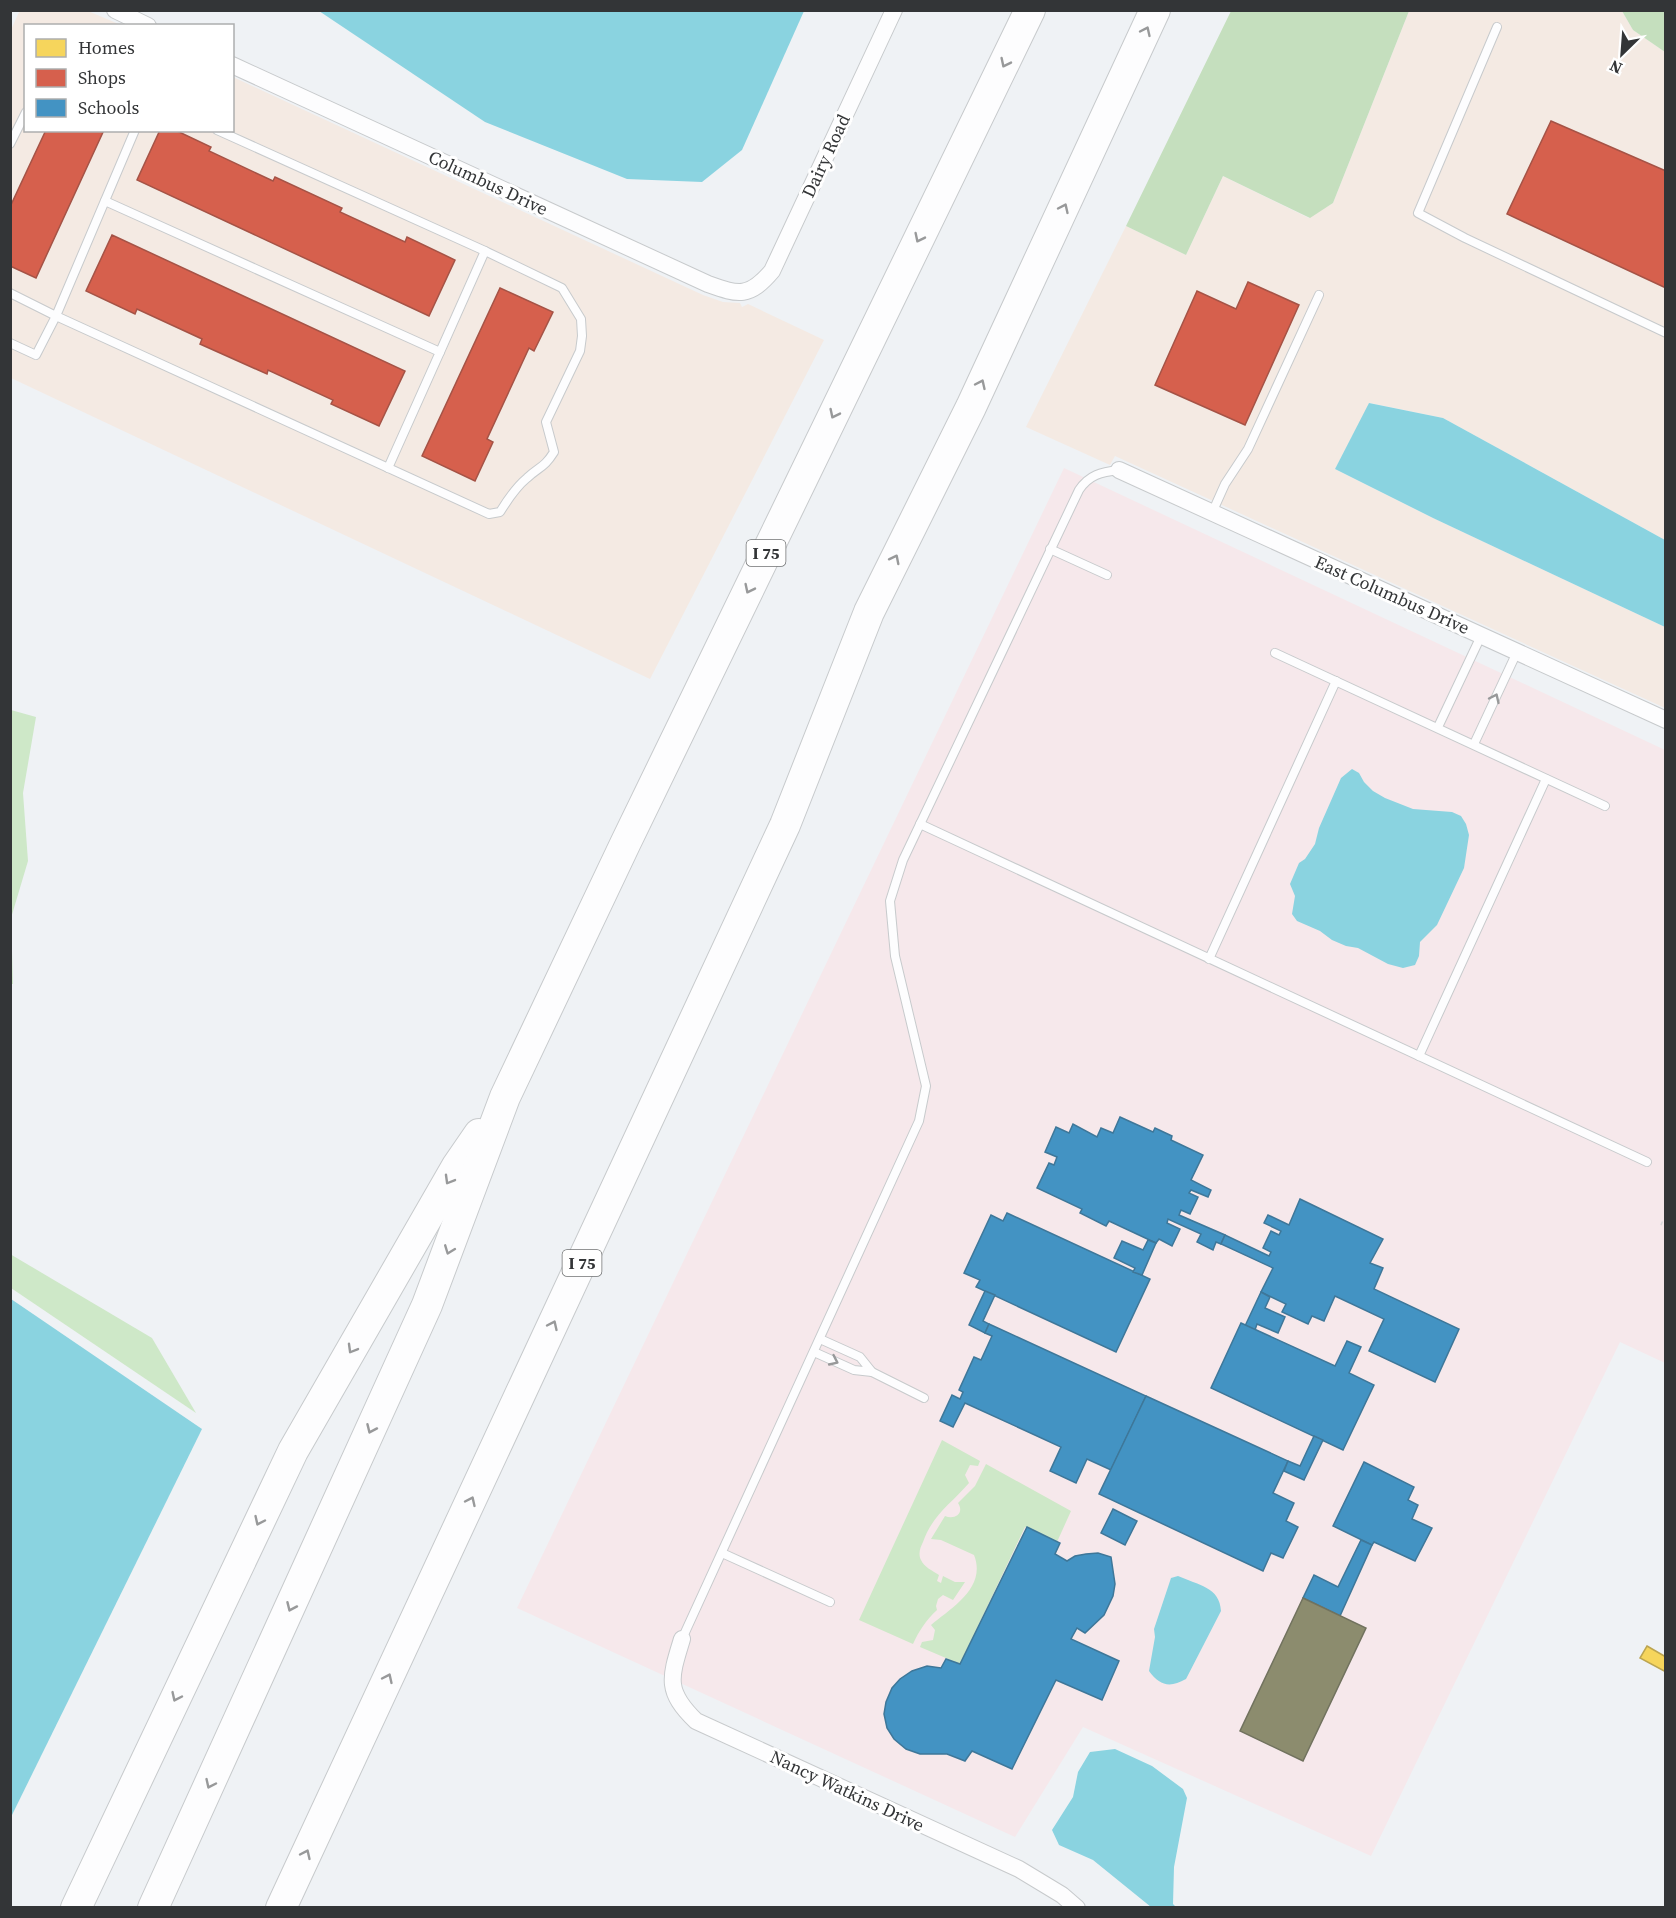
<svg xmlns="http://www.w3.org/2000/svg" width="1676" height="1918" viewBox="0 0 1676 1918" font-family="'Source Serif 4',serif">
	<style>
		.commercial { fill: #f4eae3 }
		.education { fill: #f6e8eb }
		.green { fill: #cee8c8 }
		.forest { fill: #c5dfbe }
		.water { fill: #8ad3e0 }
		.homes { fill: #f6d55c; stroke: #bca551; stroke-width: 1.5 }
		.shops { fill: #d6604d; stroke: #a55346; stroke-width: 1.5 }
		.schools { fill: #4393c3; stroke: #3e7799; stroke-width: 1.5 }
		.industry { fill: #8c8c6e; stroke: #71725e; stroke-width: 1.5 }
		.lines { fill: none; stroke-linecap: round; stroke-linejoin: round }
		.service-casing { stroke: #c7cacc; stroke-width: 10 }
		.minor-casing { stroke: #c7cacc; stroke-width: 18 }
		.motorway-casing { stroke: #c7cacc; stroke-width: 32 }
		.path { stroke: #d9d9db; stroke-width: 4; stroke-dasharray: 1.5 4.5; stroke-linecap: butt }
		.service { stroke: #fdfdfe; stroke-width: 8 }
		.minor { stroke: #fdfdfe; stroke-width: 16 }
		.motorway { stroke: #fdfdfe; stroke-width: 30 }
		.oneway { stroke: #98999a }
		.labels { text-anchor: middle; stroke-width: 6; stroke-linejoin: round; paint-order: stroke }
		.shield { fill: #fff; stroke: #707273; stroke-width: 1.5 }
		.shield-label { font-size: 16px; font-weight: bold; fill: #333537 }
		.street-label { font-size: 18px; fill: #333537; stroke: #fff }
	</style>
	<rect width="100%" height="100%" fill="#eff2f5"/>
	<g class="commercial">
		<polygon points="20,10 88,11 121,25 26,26 26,130 232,130 233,77 703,295 723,302 740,303 742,307 748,304 824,340 650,679 11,378 10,32"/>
		<polygon points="1409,11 1622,11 1633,30 1665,52 1665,540 1443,418 1370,403 1335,469 1433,518 1665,627 1665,708 1115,456 1110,465 1026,427 1126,226 1186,255 1223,176 1309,218 1333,203"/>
	</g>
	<polygon class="education" points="1064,468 1665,750 1665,1363 1620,1342 1371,1856 1083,1727 1015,1837 517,1608"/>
	<g class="green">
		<polygon points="11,710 36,717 23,793 28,861 11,918 13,984 10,984"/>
		<polygon points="10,1254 152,1338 196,1413 11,1288"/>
		<path d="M942,1440L980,1461L978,1466L970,1465L965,1475L969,1483C951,1504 933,1514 923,1542C920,1548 918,1554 921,1560C924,1567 933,1571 939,1575L937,1581L941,1583L943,1576L955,1582H965L953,1600L943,1595L938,1599L936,1606L937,1610C926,1620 919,1631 913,1644L859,1620Z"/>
		<path d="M986,1464L1071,1511L1057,1542L1025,1527L960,1664L920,1647L922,1642L933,1640L935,1630L931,1625C951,1608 987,1588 974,1555L941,1540L931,1539L945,1516C954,1520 965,1514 958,1503L975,1486Z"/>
	</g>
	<g class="forest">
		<polygon points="1231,11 1409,11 1333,203 1310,218 1223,176 1186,255 1126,226"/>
		<polygon points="1622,11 1665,11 1665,52 1633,30"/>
	</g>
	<g class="water">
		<polygon points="319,11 804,11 742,150 702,182 627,179 485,122"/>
		<polygon points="1369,403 1443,418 1665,540 1665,627 1433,518 1335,469"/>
		<polygon points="1352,769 1359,773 1364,782 1373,791 1385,798 1413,809 1452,812 1461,816 1466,824 1469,835 1464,868 1437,925 1420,942 1419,956 1415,965 1403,968 1388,964 1358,948 1346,946 1332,940 1320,931 1297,921 1292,914 1295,896 1290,884 1299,863 1305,859 1315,844 1319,828 1341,778"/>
		<polygon points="11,1299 202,1429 11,1817"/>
		<path d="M1178,1576C1198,1585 1220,1587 1221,1611L1186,1679C1170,1688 1160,1686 1149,1671L1155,1637L1154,1629L1171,1578Z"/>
		<polygon points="1115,1749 1152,1766 1183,1789 1187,1798 1174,1867 1173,1904 1176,1907 1151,1907 1093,1860 1059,1845 1052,1830 1073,1797 1078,1772 1090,1752"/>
	</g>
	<polygon class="homes" points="1647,1646 1666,1657 1666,1672 1640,1658"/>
	<g class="shops">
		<polygon points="1551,121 1666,171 1666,288 1507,214"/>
		<polygon points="46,130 104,130 36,278 10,266 10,207"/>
		<polygon points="160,130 175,130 211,147 209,151 273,181 275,177 342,208 340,212 405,242 407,237 455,260 429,316 137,180"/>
		<polygon points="112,235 405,371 379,426 331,404 333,400 268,370 267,374 200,344 202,339 137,309 135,314 86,291"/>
		<polygon points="1248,282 1299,305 1245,425 1155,385 1197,291 1236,309"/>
		<polygon points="500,288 553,312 534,351 529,348 487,439 493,442 475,481 422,456"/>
	</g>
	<g class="schools">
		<polygon points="1120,1117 1153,1132 1155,1128 1172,1136 1171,1140 1203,1155 1191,1180 1211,1190 1208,1197 1191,1190 1189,1193 1198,1197 1190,1214 1181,1210 1179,1215 1225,1235 1221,1244 1216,1242 1213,1250 1197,1242 1201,1234 1168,1219 1167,1223 1180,1229 1172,1246 1159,1239 1156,1243 1109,1221 1106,1226 1080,1213 1082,1209 1037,1188 1049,1163 1054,1165 1057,1157 1045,1152 1056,1127 1069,1133 1073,1124 1097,1137 1101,1128 1113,1133"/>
		<polygon points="1300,1199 1383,1239 1370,1263 1383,1268 1374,1289 1459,1329 1435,1382 1369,1351 1384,1319 1335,1296 1324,1321 1312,1316 1308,1324 1282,1312 1286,1304 1261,1292 1273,1268 1221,1244 1225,1235 1269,1256 1271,1252 1263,1248 1271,1231 1279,1235 1281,1231 1264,1223 1268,1215 1289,1225"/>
		<polygon points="1007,1213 1150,1279 1116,1352 976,1287 980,1280 964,1273 991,1215 1003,1221"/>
		<polygon points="1148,1240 1156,1243 1142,1275 1133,1272 1135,1268 1114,1258 1122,1241 1143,1250"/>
		<polygon points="985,1291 995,1295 983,1321 989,1324 985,1333 969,1325"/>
		<polygon points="1261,1292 1270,1297 1265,1308 1285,1317 1278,1333 1257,1324 1255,1330 1245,1326"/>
		<polygon points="1241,1323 1335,1366 1347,1341 1361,1347 1349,1373 1374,1385 1343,1450 1211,1388"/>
		<polygon points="989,1324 1146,1396 1111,1470 1087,1459 1076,1483 1050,1471 1061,1447 965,1403 953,1427 940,1421 952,1395 960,1399 963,1392 959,1390 974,1357 981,1360 992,1336 985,1333"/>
		<polygon points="1146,1396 1288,1461 1273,1493 1294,1503 1286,1521 1298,1527 1283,1558 1271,1553 1263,1571 1099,1494"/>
		<polygon points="1314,1436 1323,1440 1304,1480 1284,1471 1288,1461 1300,1466"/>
		<polygon points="1364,1462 1414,1487 1408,1500 1418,1505 1412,1519 1432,1528 1415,1561 1374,1542 1372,1545 1333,1526"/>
		<polygon points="1113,1509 1137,1521 1125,1545 1101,1533"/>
		<polygon points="1027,1527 1060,1543 1055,1554 1067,1561 1075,1556 1086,1554 1098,1553 1111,1557 1115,1584 1113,1596 1104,1615 1085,1633 1077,1628 1071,1639 1119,1661 1102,1700 1056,1680 1012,1769 972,1751 965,1761 947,1754 920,1754 906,1749 894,1739 887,1728 884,1714 886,1702 892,1688 900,1679 912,1671 927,1666 941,1668 946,1659 960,1664"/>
		<polygon points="1361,1540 1372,1545 1340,1616 1303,1598 1314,1575 1338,1587"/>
	</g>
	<polygon class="industry" points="1303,1598 1366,1628 1303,1761 1240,1731"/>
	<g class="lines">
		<defs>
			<g id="service">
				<polyline points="1497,27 1418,213 1465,238 1666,333"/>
				<path d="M135,130L56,316L489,514L500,512C508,499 516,487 527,478C540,466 544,468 554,452L546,422L580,351L582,336L581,319L562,288L485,251L217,130"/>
				<polyline points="10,144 26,112"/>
				<polyline points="105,201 440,352 388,468"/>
				<polyline points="10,293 56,316 36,355 10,343"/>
				<polyline points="440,352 485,251"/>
				<polyline points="1212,513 1225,484 1248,449 1319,295"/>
				<polyline points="1050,549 1107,575"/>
				<polyline points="1275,653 1605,806"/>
				<polyline points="1438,727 1481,636"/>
				<polyline points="1474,744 1517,652"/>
				<polyline points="920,824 1647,1162"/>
				<polyline points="1209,959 1336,681"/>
				<polyline points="1419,1056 1546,779"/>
				<polyline points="814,1352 854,1370 872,1372 860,1357 820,1339"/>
				<polyline points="872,1372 924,1398"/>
				<polyline points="722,1553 830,1602"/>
				<path d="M682,1639L919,1121L926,1086L895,956L890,901L903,860L1079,490C1089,475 1101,472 1119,470"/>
			</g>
			<g id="minor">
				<polyline points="115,10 148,26"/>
				<path d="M232,65L708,284C739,295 749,298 772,271L894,10"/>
				<polyline points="1119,470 1666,720"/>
				<path d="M682,1639C670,1678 665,1691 696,1721L1019,1869L1062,1895L1077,1908"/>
			</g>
			<g id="motorway">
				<polyline points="76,1908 293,1451 457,1166 479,1134"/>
				<polyline points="153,1908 427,1305 505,1097 626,842 1030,10"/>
				<polyline points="281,1908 785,825 869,612 971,407 1155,10"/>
			</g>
		</defs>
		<use href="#service" class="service-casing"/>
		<use href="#minor" class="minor-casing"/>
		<use href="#motorway" class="motorway-casing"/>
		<polyline class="path" points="1661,1223 1666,1225"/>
		<use href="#service" class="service"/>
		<use href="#minor" class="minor"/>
		<use href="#motorway" class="motorway"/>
	</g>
	<defs><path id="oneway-chevron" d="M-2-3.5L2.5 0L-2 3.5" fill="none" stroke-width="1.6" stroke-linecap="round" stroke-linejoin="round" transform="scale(1.5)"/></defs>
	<g class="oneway">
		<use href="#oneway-chevron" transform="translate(1146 31) rotate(-65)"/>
		<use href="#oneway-chevron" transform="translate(1005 63) rotate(116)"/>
		<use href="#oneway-chevron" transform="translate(1064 208) rotate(-65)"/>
		<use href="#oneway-chevron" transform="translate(919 238) rotate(116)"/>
		<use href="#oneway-chevron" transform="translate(981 384) rotate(-65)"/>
		<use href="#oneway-chevron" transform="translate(834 414) rotate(116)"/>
		<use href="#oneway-chevron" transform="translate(895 559) rotate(-63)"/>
		<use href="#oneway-chevron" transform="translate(749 589) rotate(116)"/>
		<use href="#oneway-chevron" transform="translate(1495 698) rotate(-65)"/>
		<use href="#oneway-chevron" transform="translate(449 1180) rotate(120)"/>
		<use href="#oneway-chevron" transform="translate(449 1250) rotate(111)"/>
		<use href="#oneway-chevron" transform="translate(553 1325) rotate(-65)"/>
		<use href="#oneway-chevron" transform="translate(352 1349) rotate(120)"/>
		<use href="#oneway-chevron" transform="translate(834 1361) rotate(25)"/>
		<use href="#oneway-chevron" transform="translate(371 1429) rotate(114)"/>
		<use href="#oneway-chevron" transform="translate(471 1501) rotate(-65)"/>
		<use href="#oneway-chevron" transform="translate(259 1521) rotate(115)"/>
		<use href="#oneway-chevron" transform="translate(291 1607) rotate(114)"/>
		<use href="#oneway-chevron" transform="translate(388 1678) rotate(-65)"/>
		<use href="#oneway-chevron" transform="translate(176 1697) rotate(115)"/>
		<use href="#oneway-chevron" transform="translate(210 1784) rotate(115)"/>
		<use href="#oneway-chevron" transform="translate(306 1854) rotate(-65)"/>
	</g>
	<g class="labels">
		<g class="shield">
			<rect x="746.5" y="540" width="39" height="26" rx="4.5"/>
			<rect x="562.5" y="1250" width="39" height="26" rx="4.5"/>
		</g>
		<g class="shield-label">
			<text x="766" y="559">I 75</text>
			<text x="582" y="1269">I 75</text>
		</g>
		<g class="street-label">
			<text transform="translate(826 156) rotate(-65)" y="6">Dairy Road</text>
			<text transform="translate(488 183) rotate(25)" y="6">Columbus Drive</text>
			<text transform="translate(1392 595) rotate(24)" y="6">East Columbus Drive</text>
			<text transform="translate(847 1791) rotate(25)" y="6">Nancy Watkins Drive</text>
		</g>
	</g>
	<rect width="1676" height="1918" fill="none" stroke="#333537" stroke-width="24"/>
	<rect x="24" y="24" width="210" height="108" fill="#ffffff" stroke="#adaeaf" stroke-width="1.5"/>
	<rect x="36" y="39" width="30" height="18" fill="#f6d55c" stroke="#adaeaf" stroke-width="1.5"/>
	<text x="78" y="54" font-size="18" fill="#333537">Homes</text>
	<rect x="36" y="69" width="30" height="18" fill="#d6604d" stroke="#adaeaf" stroke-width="1.5"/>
	<text x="78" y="84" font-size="18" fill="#333537">Shops</text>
	<rect x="36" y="99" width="30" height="18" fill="#4393c3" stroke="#adaeaf" stroke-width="1.5"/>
	<text x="78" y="114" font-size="18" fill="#333537">Schools</text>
	<g transform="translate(1622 54) rotate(205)" stroke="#ffffff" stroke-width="4.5" paint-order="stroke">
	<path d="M0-4.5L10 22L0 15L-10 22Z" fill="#333537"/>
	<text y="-9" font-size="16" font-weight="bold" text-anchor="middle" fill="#333537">N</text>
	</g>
</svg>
